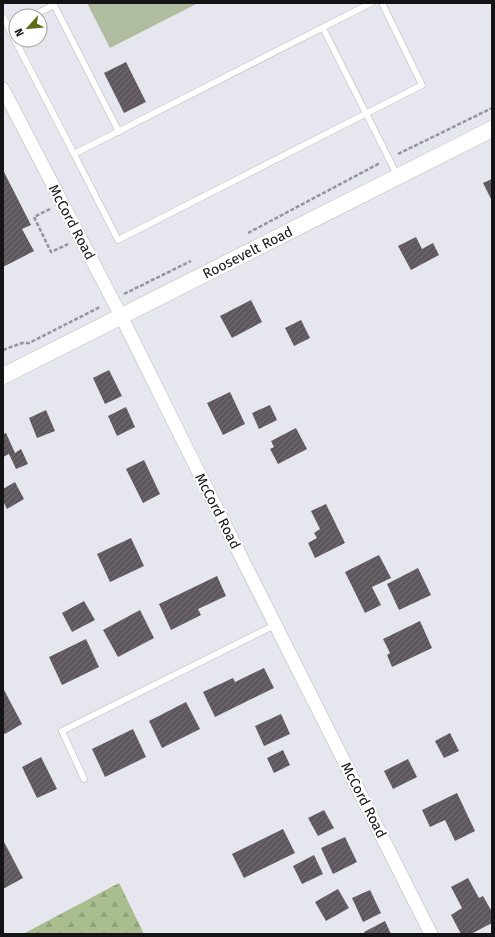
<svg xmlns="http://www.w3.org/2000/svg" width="495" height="937" viewBox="0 0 495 937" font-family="'Fira Sans',sans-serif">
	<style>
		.forest { fill: url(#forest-firs) }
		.pitch { fill: #b0bca0 }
		.building { fill: url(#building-hatch) }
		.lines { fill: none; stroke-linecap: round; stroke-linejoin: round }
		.service-casing { stroke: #b7b7bf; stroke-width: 7 }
		.minor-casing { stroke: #b7b7bf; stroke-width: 14 }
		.tertiary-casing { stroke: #b7b7bf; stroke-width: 17 }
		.path { stroke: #94959b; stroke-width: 2.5; stroke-dasharray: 4 2; stroke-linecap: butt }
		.service { stroke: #fff; stroke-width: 6 }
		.minor { stroke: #fff; stroke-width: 13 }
		.tertiary { stroke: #fff; stroke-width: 16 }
		.labels { text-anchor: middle; stroke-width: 4; stroke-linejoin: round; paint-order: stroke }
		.street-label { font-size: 14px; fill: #141417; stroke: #fff }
	</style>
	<defs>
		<pattern id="forest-firs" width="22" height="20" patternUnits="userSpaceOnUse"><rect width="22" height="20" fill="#a9bd8e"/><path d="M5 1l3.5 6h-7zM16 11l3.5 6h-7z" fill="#91a27a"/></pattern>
		<pattern id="building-hatch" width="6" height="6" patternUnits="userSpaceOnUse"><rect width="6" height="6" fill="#5e585e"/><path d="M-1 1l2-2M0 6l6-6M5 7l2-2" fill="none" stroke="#747075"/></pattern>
	</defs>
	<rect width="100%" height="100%" fill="#e5e6ee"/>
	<polygon class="forest" points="119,883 144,934 23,934"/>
	<polygon class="pitch" points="87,3 198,3 110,48"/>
	<g class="building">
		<polygon points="126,62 146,102 124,113 104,73"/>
		<polygon points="3,170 31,225 22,229 34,251 3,267"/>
		<polygon points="492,179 492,201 483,183"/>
		<polygon points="416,237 422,249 433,243 439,255 411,270 398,246"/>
		<polygon points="251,300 262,322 232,338 220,316"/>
		<polygon points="301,320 310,338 294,346 285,328"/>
		<polygon points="109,370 122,396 105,404 93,378"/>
		<polygon points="230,392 245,424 223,435 207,403"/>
		<polygon points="270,405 277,420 259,429 252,413"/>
		<polygon points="126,407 135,427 117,436 108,416"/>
		<polygon points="46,410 55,431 37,438 29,418"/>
		<polygon points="296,428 307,449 278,464 270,449 274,447 271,441"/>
		<polygon points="6,433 15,453 21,449 28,464 16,469 9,454 3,457 3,434"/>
		<polygon points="144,460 160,494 143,503 126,469"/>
		<polygon points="15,482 24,499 7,509 3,501 3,489"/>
		<polygon points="326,504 345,543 315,558 308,543 317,538 314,533 320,529 311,511"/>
		<polygon points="131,538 144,566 110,582 97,554"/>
		<polygon points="379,555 391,578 372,587 381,605 365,613 345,572"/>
		<polygon points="418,568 431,595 399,610 387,584"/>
		<polygon points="217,576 226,596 198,609 201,615 171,630 159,604"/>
		<polygon points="84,601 95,620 72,632 62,613"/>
		<polygon points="140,610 154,638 118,657 103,630"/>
		<polygon points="420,621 432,648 392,667 387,655 390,653 383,639"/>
		<polygon points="86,639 99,667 62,685 49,657"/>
		<polygon points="264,668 274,688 215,717 203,692 233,678 235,682"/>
		<polygon points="3,688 22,724 3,735"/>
		<polygon points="186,702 200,729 162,748 149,721"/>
		<polygon points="281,714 290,734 264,746 255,726"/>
		<polygon points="133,729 146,757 105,777 92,749"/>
		<polygon points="450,733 459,751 444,758 435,741"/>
		<polygon points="283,750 290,765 274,773 267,758"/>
		<polygon points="41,757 57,789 37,798 22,767"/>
		<polygon points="408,759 417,777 393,789 384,771"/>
		<polygon points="457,793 475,831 455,841 445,820 430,827 422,810"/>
		<polygon points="324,810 334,828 318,836 308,818"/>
		<polygon points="283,829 295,853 244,878 232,854"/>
		<polygon points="345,837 357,862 333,874 321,848"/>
		<polygon points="3,840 23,878 3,889"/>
		<polygon points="314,855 323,874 302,884 293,866"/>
		<polygon points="468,878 479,898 483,896 492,912 492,923 471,934 461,934 451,915 462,908 451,887"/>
		<polygon points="338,889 349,908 326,921 315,902"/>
		<polygon points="370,890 381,913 363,922 352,898"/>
		<polygon points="385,921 391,934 365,934 364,932"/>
	</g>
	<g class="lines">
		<defs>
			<g id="service">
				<polyline points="53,3 119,132"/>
				<polyline points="32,16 54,5"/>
				<polyline points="3,17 74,154 371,3"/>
				<polyline points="9,28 16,24"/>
				<polyline points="323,28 397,175"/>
				<polyline points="74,154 118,240 422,85 382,3"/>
				<polyline points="84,779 62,731 275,625"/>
			</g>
			<polyline id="minor" points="3,89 121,316 206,487 431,934"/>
			<g id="tertiary">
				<path id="s1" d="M3,376L492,129"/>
			</g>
		</defs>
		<use href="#service" class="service-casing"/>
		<use href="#minor" class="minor-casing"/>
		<use href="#tertiary" class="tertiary-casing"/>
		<g class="path">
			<polyline points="398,154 492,108"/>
			<polyline points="50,209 34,217 51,252 68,244"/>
			<polyline points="248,233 380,163"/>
			<polyline points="124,294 191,261"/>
			<polyline points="3,350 22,343 29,343 100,307"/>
		</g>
		<use href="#service" class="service"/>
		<use href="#minor" class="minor"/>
		<use href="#tertiary" class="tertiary"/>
	</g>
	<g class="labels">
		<g class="street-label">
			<text transform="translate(72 222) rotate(62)" y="5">McCord Road</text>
			<text dy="5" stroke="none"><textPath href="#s1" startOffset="274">Roosevelt Road</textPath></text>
			<text transform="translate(218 511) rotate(63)" y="5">McCord Road</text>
			<text transform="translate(364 800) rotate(63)" y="5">McCord Road</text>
		</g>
	</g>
	<rect width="495" height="937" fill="none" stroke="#141417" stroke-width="8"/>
	<g transform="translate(28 28) rotate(243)"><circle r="19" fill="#ffffff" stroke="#a1a1a2"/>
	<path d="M0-3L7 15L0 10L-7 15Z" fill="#5c6d18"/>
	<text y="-6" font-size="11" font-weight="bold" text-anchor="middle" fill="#141417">N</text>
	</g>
</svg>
